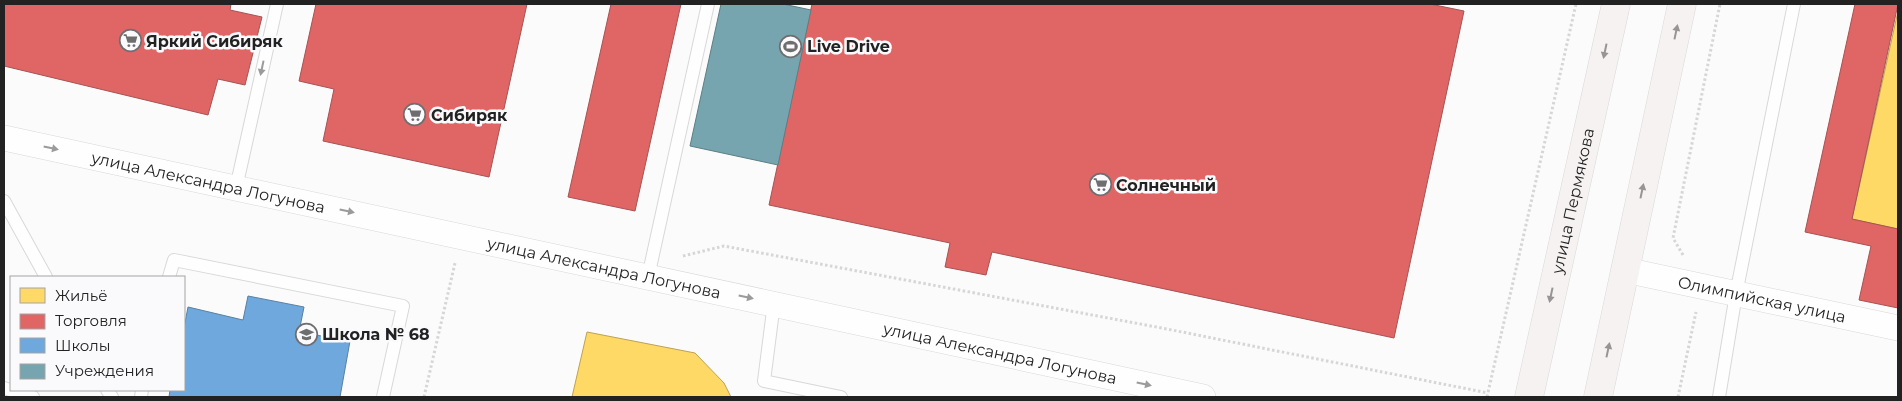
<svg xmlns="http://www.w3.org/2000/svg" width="1902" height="401" viewBox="0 0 1902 401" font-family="Montserrat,sans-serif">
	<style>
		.homes { fill: #ffd966; stroke: #bda252 }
		.shops { fill: #e06666; stroke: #a75252 }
		.schools { fill: #6fa8dc; stroke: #5880a4 }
		.public { fill: #76a5af; stroke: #5d7e85 }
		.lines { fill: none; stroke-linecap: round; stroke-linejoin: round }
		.lane-casing { stroke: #d8d8d9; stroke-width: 14 }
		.street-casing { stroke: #d8d8d9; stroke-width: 26 }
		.secondary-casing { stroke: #d8d8d9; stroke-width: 29 }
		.path { stroke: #d6d6d6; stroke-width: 3; stroke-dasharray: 2.5 2.5; stroke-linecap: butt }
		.lane { stroke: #fefefe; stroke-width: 12 }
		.street { stroke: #fefefe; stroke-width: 25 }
		.secondary { stroke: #f7f2f2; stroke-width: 28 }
		.oneway { fill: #979495 }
		.oneway2 { fill: #9b9b9b }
		.labels { text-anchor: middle; stroke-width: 5; stroke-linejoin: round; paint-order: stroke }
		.poi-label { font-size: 16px; font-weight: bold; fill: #222223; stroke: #fafafc; text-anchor: start }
		.street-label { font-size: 16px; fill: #222223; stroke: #fafafc }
	</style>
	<rect width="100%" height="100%" fill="#fbfbfb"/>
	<g class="homes">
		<polygon points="1898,11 1898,229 1852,219"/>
		<polygon points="587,332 695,353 724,383 731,397 572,397"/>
	</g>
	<g class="shops">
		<polygon points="4,4 231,4 230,10 262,17 245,85 218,79 208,115 4,66"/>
		<polygon points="316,4 527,4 489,177 323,141 334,89 299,81"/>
		<polygon points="611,4 681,4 635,211 568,197"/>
		<polygon points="812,4 1430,4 1464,11 1394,338 992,252 986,275 945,267 950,243 769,205"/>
		<polygon points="1855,4 1898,4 1852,219 1898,229 1898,308 1859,300 1871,246 1805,232"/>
	</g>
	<polygon class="schools" points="248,296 304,307 299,332 350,341 340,397 169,397 170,390 184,390 184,328 188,307 243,320"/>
	<polygon class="public" points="721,4 783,4 811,10 778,165 690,146"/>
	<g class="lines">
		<defs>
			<g id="lane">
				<polyline points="236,188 277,4"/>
				<polyline points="4,201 46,277"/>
				<polyline points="169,277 174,260 403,306 383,397"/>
				<polyline points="648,277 708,4"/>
				<polyline points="774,303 764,381 841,397"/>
				<polyline points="4,388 33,397"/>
				<polyline points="107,390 112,397"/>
				<polyline points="141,397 142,390"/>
				<polyline points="1719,397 1736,294 1794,4"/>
			</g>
			<g id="street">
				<path id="s1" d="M4,138L1203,397"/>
				<path id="s2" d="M1625,270L1898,328"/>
			</g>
			<g id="secondary">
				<path id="s3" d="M1529,397L1616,4"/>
				<polyline points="1598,397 1682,4"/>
			</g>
		</defs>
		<use href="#lane" class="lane-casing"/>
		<use href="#street" class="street-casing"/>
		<use href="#secondary" class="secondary-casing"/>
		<g class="path">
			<polyline points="1683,255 1673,238 1720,4"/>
			<polyline points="683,256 724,246 1167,329 1488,393"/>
			<polyline points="424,397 455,263"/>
			<polyline points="1487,397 1576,4"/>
			<polyline points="1678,397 1696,312"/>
		</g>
		<use href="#lane" class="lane"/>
		<use href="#street" class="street"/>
		<use href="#secondary" class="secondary"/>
	</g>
	<defs><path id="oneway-solid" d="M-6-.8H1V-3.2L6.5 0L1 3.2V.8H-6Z" transform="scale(1.25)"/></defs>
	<g class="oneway">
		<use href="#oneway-solid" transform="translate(1676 32) rotate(-78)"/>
		<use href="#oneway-solid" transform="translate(1605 51) rotate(102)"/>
		<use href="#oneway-solid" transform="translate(1642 191) rotate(-78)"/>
		<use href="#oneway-solid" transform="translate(1551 295) rotate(102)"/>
		<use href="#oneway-solid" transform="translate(1608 350) rotate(-78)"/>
	</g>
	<g class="oneway2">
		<use href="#oneway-solid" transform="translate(262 68) rotate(102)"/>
		<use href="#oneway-solid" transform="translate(51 148) rotate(12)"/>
		<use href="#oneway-solid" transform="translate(347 211) rotate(12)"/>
		<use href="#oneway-solid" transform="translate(746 297) rotate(12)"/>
		<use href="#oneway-solid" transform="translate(1144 384) rotate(12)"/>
	</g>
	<defs>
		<symbol id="supermarket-ring" viewBox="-11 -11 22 22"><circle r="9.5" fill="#fafafc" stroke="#6e6e6f" stroke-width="1.5"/><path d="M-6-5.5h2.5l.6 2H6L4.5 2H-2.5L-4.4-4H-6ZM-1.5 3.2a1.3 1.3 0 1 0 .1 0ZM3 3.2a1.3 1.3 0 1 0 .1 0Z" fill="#6e6e6f"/></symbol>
		<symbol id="stadium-ring" viewBox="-11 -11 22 22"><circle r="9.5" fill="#fafafc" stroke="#6e6e6f" stroke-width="1.5"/><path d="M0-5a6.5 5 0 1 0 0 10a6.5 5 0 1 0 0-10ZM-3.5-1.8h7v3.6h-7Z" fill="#6e6e6f"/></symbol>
		<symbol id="school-ring" viewBox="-11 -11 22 22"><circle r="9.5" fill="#fafafc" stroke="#6e6e6f" stroke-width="1.5"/><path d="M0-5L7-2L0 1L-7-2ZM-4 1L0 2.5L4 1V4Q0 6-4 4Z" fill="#6e6e6f"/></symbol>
	</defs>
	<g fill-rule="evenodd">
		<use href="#supermarket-ring" x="118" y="28" width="25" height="25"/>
		<use href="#stadium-ring" x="778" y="34" width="25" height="25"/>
		<use href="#supermarket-ring" x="402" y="102" width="25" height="25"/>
		<use href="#supermarket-ring" x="1088" y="172" width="25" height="25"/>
		<use href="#school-ring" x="294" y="322" width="25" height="25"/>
	</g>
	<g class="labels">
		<g class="poi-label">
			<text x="146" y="47">Яркий Сибиряк</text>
			<text x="807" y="52">Live Drive</text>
			<text x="431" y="121">Сибиряк</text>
			<text x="1116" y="191">Солнечный</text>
			<text x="322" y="340">Школа № 68</text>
		</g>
		<g class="street-label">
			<text dy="6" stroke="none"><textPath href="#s1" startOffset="209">улица Александра Логунова</textPath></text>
			<text dy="6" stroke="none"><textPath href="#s3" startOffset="201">улица Пермякова</textPath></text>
			<text dy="6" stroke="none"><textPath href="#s1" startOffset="614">улица Александра Логунова</textPath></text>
			<text dy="6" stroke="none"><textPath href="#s2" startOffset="140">Олимпийская улица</textPath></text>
			<text dy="6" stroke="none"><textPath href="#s1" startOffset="1019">улица Александра Логунова</textPath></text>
		</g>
	</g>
	<rect width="1902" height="401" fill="none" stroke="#222223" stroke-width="10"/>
	<rect x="10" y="276" width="175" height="115" fill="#fafafc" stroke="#a4a4a5"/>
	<rect x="20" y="288" width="25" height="15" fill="#ffd966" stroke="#a4a4a5"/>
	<text x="55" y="301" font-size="15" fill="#222223">Жильё</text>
	<rect x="20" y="314" width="25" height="15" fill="#e06666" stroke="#a4a4a5"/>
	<text x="55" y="326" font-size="15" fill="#222223">Торговля</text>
	<rect x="20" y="338" width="25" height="15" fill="#6fa8dc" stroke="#a4a4a5"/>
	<text x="55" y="351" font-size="15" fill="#222223">Школы</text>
	<rect x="20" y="364" width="25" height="15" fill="#76a5af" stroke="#a4a4a5"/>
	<text x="55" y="376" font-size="15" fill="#222223">Учреждения</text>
</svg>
